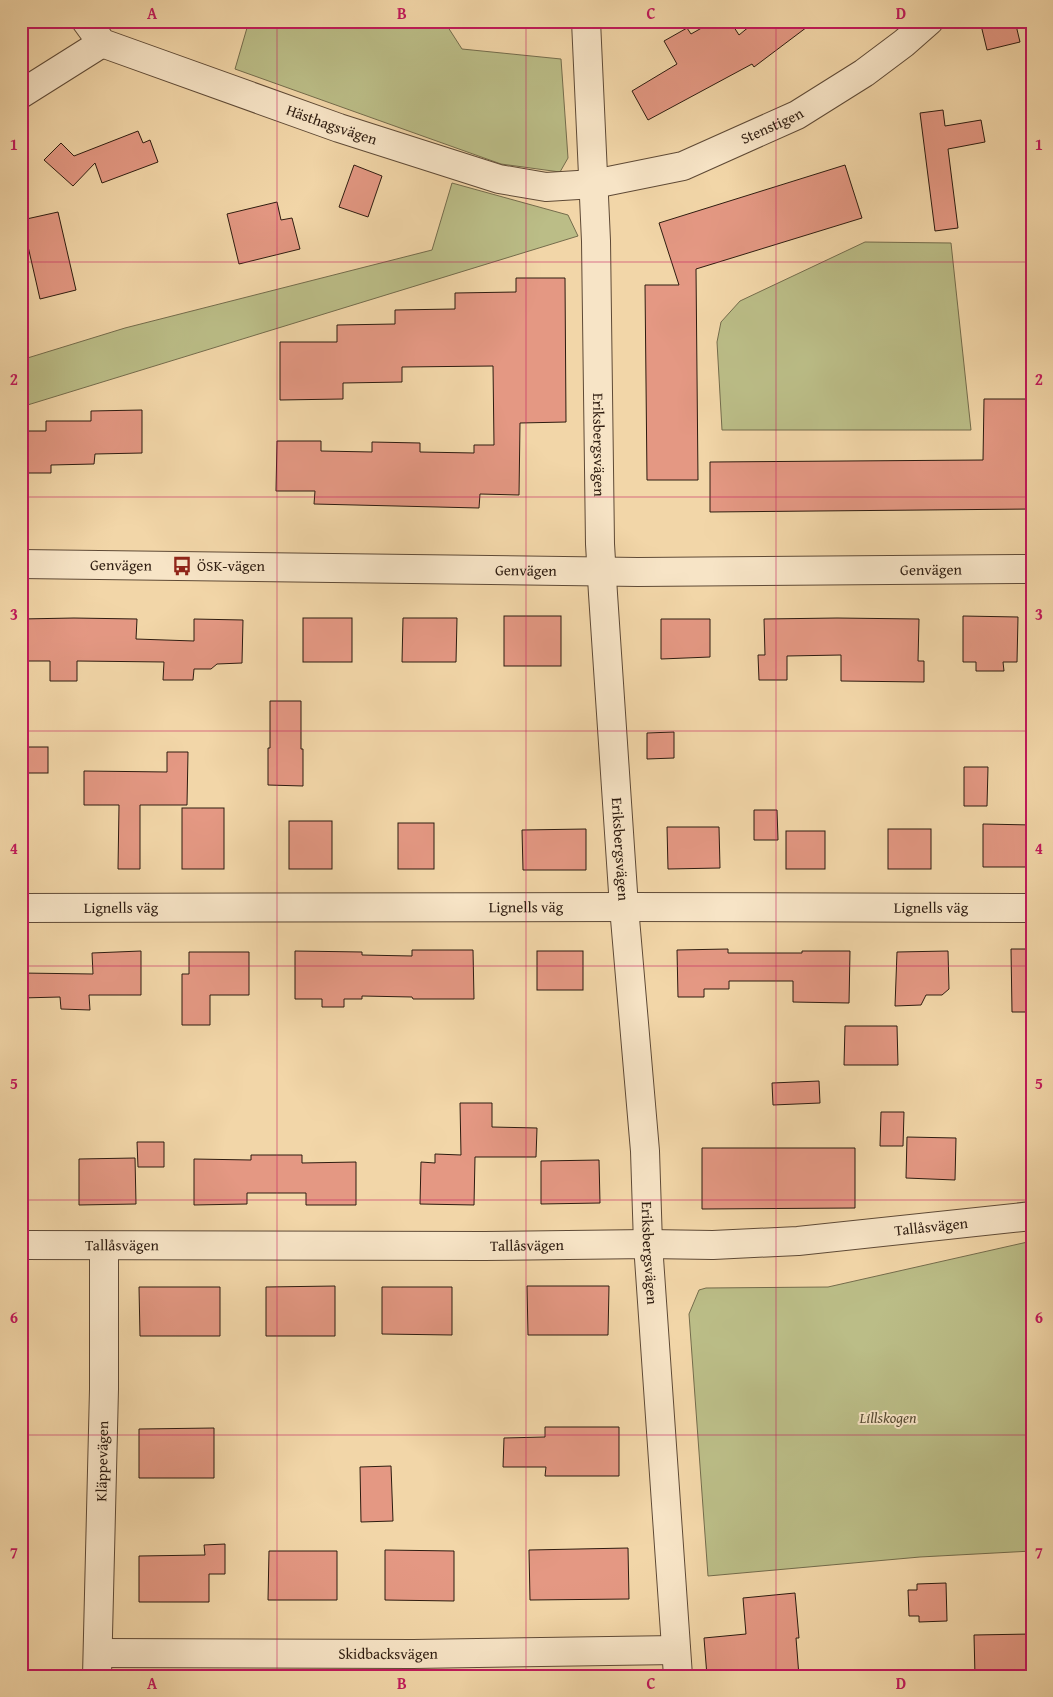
<svg xmlns="http://www.w3.org/2000/svg" width="1053" height="1697" viewBox="0 0 1053 1697" font-family="'Gentium Book Plus',serif">
	<style>
		.green { fill: #bbbd87; stroke: #746c4c }
		.building { fill: #e49883; stroke: #2e1c10 }
		.lines { fill: none; stroke-linecap: round; stroke-linejoin: round }
		.minor-casing { stroke: #5f4a36; stroke-width: 30 }
		.tertiary-casing { stroke: #5f4a36; stroke-width: 30 }
		.minor { stroke: #f7e4c6; stroke-width: 28 }
		.tertiary { stroke: #f7e4c6; stroke-width: 28 }
		.grid { fill: none; stroke: #c2185b; stroke-width: 1; stroke-opacity: 0.55 }
		.labels { text-anchor: middle; stroke-width: 4; stroke-linejoin: round; paint-order: stroke }
		.street-label { font-size: 15px; fill: #2e1c10; stroke: #f7e4c6 }
		.poi-label { font-size: 15px; fill: #2e1c10; stroke: #f7e4c6; text-anchor: start }
		.park-label { font-size: 15px; font-style: italic; fill: #584c34; stroke: #f7e4c6 }
		.neatline { fill: none; stroke: #c2185b; stroke-width: 2 }
		.grid-label { font-size: 16px; text-anchor: middle; font-weight: bold; fill: #c2185b }
	</style>
	<rect width="100%" height="100%" fill="#f2d6a8"/>
	<filter id="stains"><feTurbulence type="fractalNoise" baseFrequency=".004" numOctaves="4"/><feColorMatrix values="0 0 0 0 .2 0 0 0 0 .09 0 0 0 0 .02 0 0 0 .5 -.17"/></filter>
	<radialGradient id="worn" r=".72"><stop offset=".6" stop-color="#630" stop-opacity="0"/><stop offset="1" stop-color="#630" stop-opacity=".3"/></radialGradient>
	<g class="green">
		<polygon points="249,21 444,21 462,49 561,59 568,158 560,172 501,164 235,69"/>
		<polygon points="452,183 568,215 578,236 21,407 21,360 125,328 432,250"/>
		<polygon points="865,242 951,243 971,430 722,430 717,342 721,322 740,301"/>
		<polygon points="1032,1241 1032,1551 920,1557 708,1576 689,1314 699,1290 706,1288 828,1287"/>
	</g>
	<g class="building">
		<polygon points="714,21 730,21 739,35 756,21 815,21 754,67 752,64 648,120 632,91 677,64 664,41 687,28 691,34"/>
		<polygon points="980,21 1015,21 1020,42 987,50"/>
		<polygon points="943,110 945,126 981,120 985,142 948,149 958,228 935,231 920,113"/>
		<polygon points="138,131 143,143 150,140 158,162 102,183 95,163 73,186 44,160 61,143 74,156"/>
		<polygon points="354,165 382,176 368,217 339,207"/>
		<polygon points="845,165 862,218 696,269 698,480 647,480 645,285 679,285 659,223"/>
		<polygon points="277,202 281,220 292,218 300,249 239,264 227,214"/>
		<polygon points="58,212 76,290 40,299 22,220"/>
		<polygon points="516,278 565,278 566,422 520,423 519,495 480,494 479,508 314,504 315,491 276,491 277,441 321,441 321,451 372,452 372,442 420,443 420,452 474,453 474,445 494,445 493,366 402,367 402,382 343,383 343,399 280,400 280,342 337,342 337,325 395,324 395,310 455,309 455,293 516,292"/>
		<polygon points="984,399 1032,399 1032,509 710,512 710,462 983,460"/>
		<polygon points="142,410 142,453 95,454 94,464 51,465 51,473 21,473 21,431 46,431 46,421 91,421 91,411"/>
		<rect x="504" y="616" width="57" height="50"/>
		<polygon points="963,616 1018,617 1017,662 1003,662 1004,671 976,671 976,662 963,662"/>
		<polygon points="74,618 137,619 136,639 194,641 194,619 243,620 242,663 217,664 211,669 194,669 193,680 163,680 164,662 77,661 77,681 50,681 50,661 21,661 21,619"/>
		<rect x="303" y="618" width="49" height="44"/>
		<polygon points="403,618 457,618 456,662 402,662"/>
		<polygon points="837,618 919,619 918,661 924,661 924,682 841,681 841,655 787,656 787,680 759,680 758,655 765,655 764,619"/>
		<polygon points="661,619 710,619 710,657 661,659"/>
		<polygon points="270,701 301,701 301,749 303,749 303,786 268,785 268,748 270,748"/>
		<polygon points="674,732 674,758 647,759 647,733"/>
		<rect x="21" y="747" width="27" height="26"/>
		<polygon points="167,752 188,752 187,805 140,805 140,869 118,869 119,805 84,805 84,771 167,772"/>
		<polygon points="964,767 988,767 987,806 964,806"/>
		<rect x="182" y="808" width="42" height="61"/>
		<polygon points="754,810 777,810 778,840 754,840"/>
		<rect x="289" y="821" width="43" height="48"/>
		<rect x="398" y="823" width="36" height="46"/>
		<polygon points="983,824 1032,825 1032,867 983,867"/>
		<polygon points="667,827 719,827 720,868 668,869"/>
		<polygon points="586,829 586,870 523,870 522,830"/>
		<rect x="888" y="829" width="43" height="40"/>
		<rect x="786" y="831" width="39" height="38"/>
		<polygon points="728,949 728,953 802,953 802,951 850,951 849,1003 793,1002 793,981 729,981 729,989 704,989 704,997 678,997 677,950"/>
		<polygon points="1011,949 1032,949 1032,1012 1012,1012"/>
		<polygon points="412,950 473,950 474,999 413,999 412,997 362,996 362,999 344,999 344,1007 322,1007 322,999 295,999 295,951 362,952 362,955 412,956"/>
		<polygon points="141,951 141,995 89,995 90,1010 61,1009 60,997 21,998 21,973 93,974 92,953"/>
		<rect x="537" y="951" width="46" height="39"/>
		<polygon points="948,951 949,989 942,995 926,995 921,1005 895,1006 897,952"/>
		<polygon points="189,952 249,952 249,995 210,995 210,1025 182,1025 182,974 189,974"/>
		<polygon points="845,1026 897,1026 898,1065 844,1065"/>
		<polygon points="819,1081 820,1103 773,1105 772,1083"/>
		<polygon points="460,1103 492,1103 492,1127 537,1128 536,1157 475,1157 474,1205 420,1204 421,1162 435,1163 435,1154 461,1155"/>
		<polygon points="881,1112 904,1112 903,1146 880,1146"/>
		<polygon points="907,1137 956,1138 955,1180 906,1178"/>
		<polygon points="137,1142 164,1142 164,1167 138,1167"/>
		<polygon points="702,1148 855,1148 855,1208 702,1209"/>
		<polygon points="251,1155 302,1155 302,1163 356,1162 356,1205 306,1205 306,1193 247,1193 247,1204 194,1205 194,1159 251,1160"/>
		<polygon points="135,1158 136,1204 79,1205 79,1159"/>
		<polygon points="599,1160 600,1203 541,1204 541,1161"/>
		<polygon points="335,1286 335,1336 266,1336 266,1287"/>
		<polygon points="527,1286 609,1286 608,1335 528,1335"/>
		<polygon points="139,1287 220,1287 220,1336 140,1336"/>
		<polygon points="382,1287 452,1287 452,1335 382,1334"/>
		<polygon points="545,1427 619,1427 619,1476 545,1476 546,1467 503,1467 504,1438 545,1437"/>
		<polygon points="214,1428 214,1478 139,1478 139,1429"/>
		<polygon points="391,1466 393,1521 361,1522 360,1467"/>
		<polygon points="225,1544 225,1574 209,1574 209,1602 139,1602 139,1556 205,1555 204,1545"/>
		<polygon points="628,1548 629,1599 530,1600 529,1550"/>
		<polygon points="385,1550 454,1551 454,1601 385,1600"/>
		<polygon points="269,1551 337,1551 337,1600 268,1600"/>
		<polygon points="946,1583 947,1621 919,1622 919,1616 909,1616 908,1590 917,1590 917,1584"/>
		<polygon points="795,1593 799,1638 796,1638 799,1676 707,1676 704,1638 746,1634 743,1598"/>
		<polygon points="1032,1634 1032,1676 975,1676 974,1635"/>
	</g>
	<g class="lines">
		<defs>
			<g id="minor">
				<path id="s1" d="M86,21L102,43L339,128L499,179L546,187L594,184L683,166L797,115L864,73L904,43L929,21"/>
				<path id="s2" d="M586,21L596,241L600,544L603,594L624,907L645,1151L648,1244L678,1676"/>
				<polyline points="21,94 102,43"/>
				<path id="s3" d="M21,908L624,907L1032,908"/>
				<path id="s4" d="M21,1245L484,1246L648,1244L713,1245L798,1241L1032,1216"/>
				<path id="s5" d="M99,1653L413,1654L676,1650"/>
				<path id="s6" d="M97,1676L104,1389V1246"/>
			</g>
			<g id="tertiary">
				<path id="s7" d="M21,564L638,572L1032,569"/>
			</g>
		</defs>
		<use href="#minor" class="minor-casing"/>
		<use href="#tertiary" class="tertiary-casing"/>
		<use href="#minor" class="minor"/>
		<use href="#tertiary" class="tertiary"/>
	</g>
	<path class="grid" d="M277,21V1676M526,21V1676M776,21V1676M21,262H1032M21,497H1032M21,731H1032M21,966H1032M21,1200H1032M21,1435H1032"/>
	<defs>
		<symbol id="bus-bare" viewBox="-9 -9 18 18"><path d="M-5-6H5V4H4V6H2V4H-2V6H-4V4H-5ZM-3.5-4V0h7V-4ZM-3.5 1.2v1.5H-2V1.2ZM2 1.2v1.5H3.5V1.2Z" fill="#8f2418" stroke="#f7e4c6" stroke-width="2.5" paint-order="stroke"/></symbol>
	</defs>
	<g fill-rule="evenodd">
		<use href="#bus-bare" x="168" y="552" width="28" height="28"/>
	</g>
	<g class="labels">
		<g class="street-label">
			<text dy="5" stroke="none"><textPath href="#s1" startOffset="271">Hästhagsvägen</textPath></text>
			<text dy="5" stroke="none"><textPath href="#s1" startOffset="731">Stenstigen</textPath></text>
			<text dy="5" stroke="none"><textPath href="#s2" startOffset="424">Eriksbergsvägen</textPath></text>
			<text dy="5" stroke="none"><textPath href="#s7" startOffset="100">Genvägen</textPath></text>
			<text dy="5" stroke="none"><textPath href="#s7" startOffset="505">Genvägen</textPath></text>
			<text dy="5" stroke="none"><textPath href="#s7" startOffset="910">Genvägen</textPath></text>
			<text dy="5" stroke="none"><textPath href="#s2" startOffset="829">Eriksbergsvägen</textPath></text>
			<text dy="5" stroke="none"><textPath href="#s3" startOffset="505">Lignells väg</textPath></text>
			<text dy="5" stroke="none"><textPath href="#s3" startOffset="100">Lignells väg</textPath></text>
			<text dy="5" stroke="none"><textPath href="#s3" startOffset="910">Lignells väg</textPath></text>
			<text dy="5" stroke="none"><textPath href="#s4" startOffset="911">Tallåsvägen</textPath></text>
			<text dy="5" stroke="none"><textPath href="#s4" startOffset="101">Tallåsvägen</textPath></text>
			<text dy="5" stroke="none"><textPath href="#s4" startOffset="506">Tallåsvägen</textPath></text>
			<text dy="5" stroke="none"><textPath href="#s2" startOffset="1234">Eriksbergsvägen</textPath></text>
			<text dy="5" stroke="none"><textPath href="#s6" startOffset="215">Kläppevägen</textPath></text>
			<text dy="5" stroke="none"><textPath href="#s5" startOffset="289">Skidbacksvägen</textPath></text>
		</g>
		<g class="poi-label">
			<text x="197" y="571">ÖSK-vägen</text>
		</g>
		<g class="park-label">
			<text x="888" y="1423">Lillskogen</text>
		</g>
	</g>
	<rect width="1053" height="1697" fill="none" stroke="#f2d6a8" stroke-width="55"/>
	<rect x="28" y="28" width="998" height="1642" class="neatline"/>
	<g class="grid-label">
		<text x="152" y="19">A</text>
		<text x="402" y="19">B</text>
		<text x="651" y="19">C</text>
		<text x="901" y="19">D</text>
		<text x="14" y="150">1</text>
		<text x="1039" y="150">1</text>
		<text x="14" y="385">2</text>
		<text x="1039" y="385">2</text>
		<text x="14" y="620">3</text>
		<text x="1039" y="620">3</text>
		<text x="14" y="854">4</text>
		<text x="1039" y="854">4</text>
		<text x="14" y="1089">5</text>
		<text x="1039" y="1089">5</text>
		<text x="14" y="1323">6</text>
		<text x="1039" y="1323">6</text>
		<text x="14" y="1558">7</text>
		<text x="1039" y="1558">7</text>
		<text x="152" y="1689">A</text>
		<text x="402" y="1689">B</text>
		<text x="651" y="1689">C</text>
		<text x="901" y="1689">D</text>
	</g>
	<rect width="100%" height="100%" filter="url(#stains)"/>
	<rect width="100%" height="100%" fill="url(#worn)"/>
</svg>
